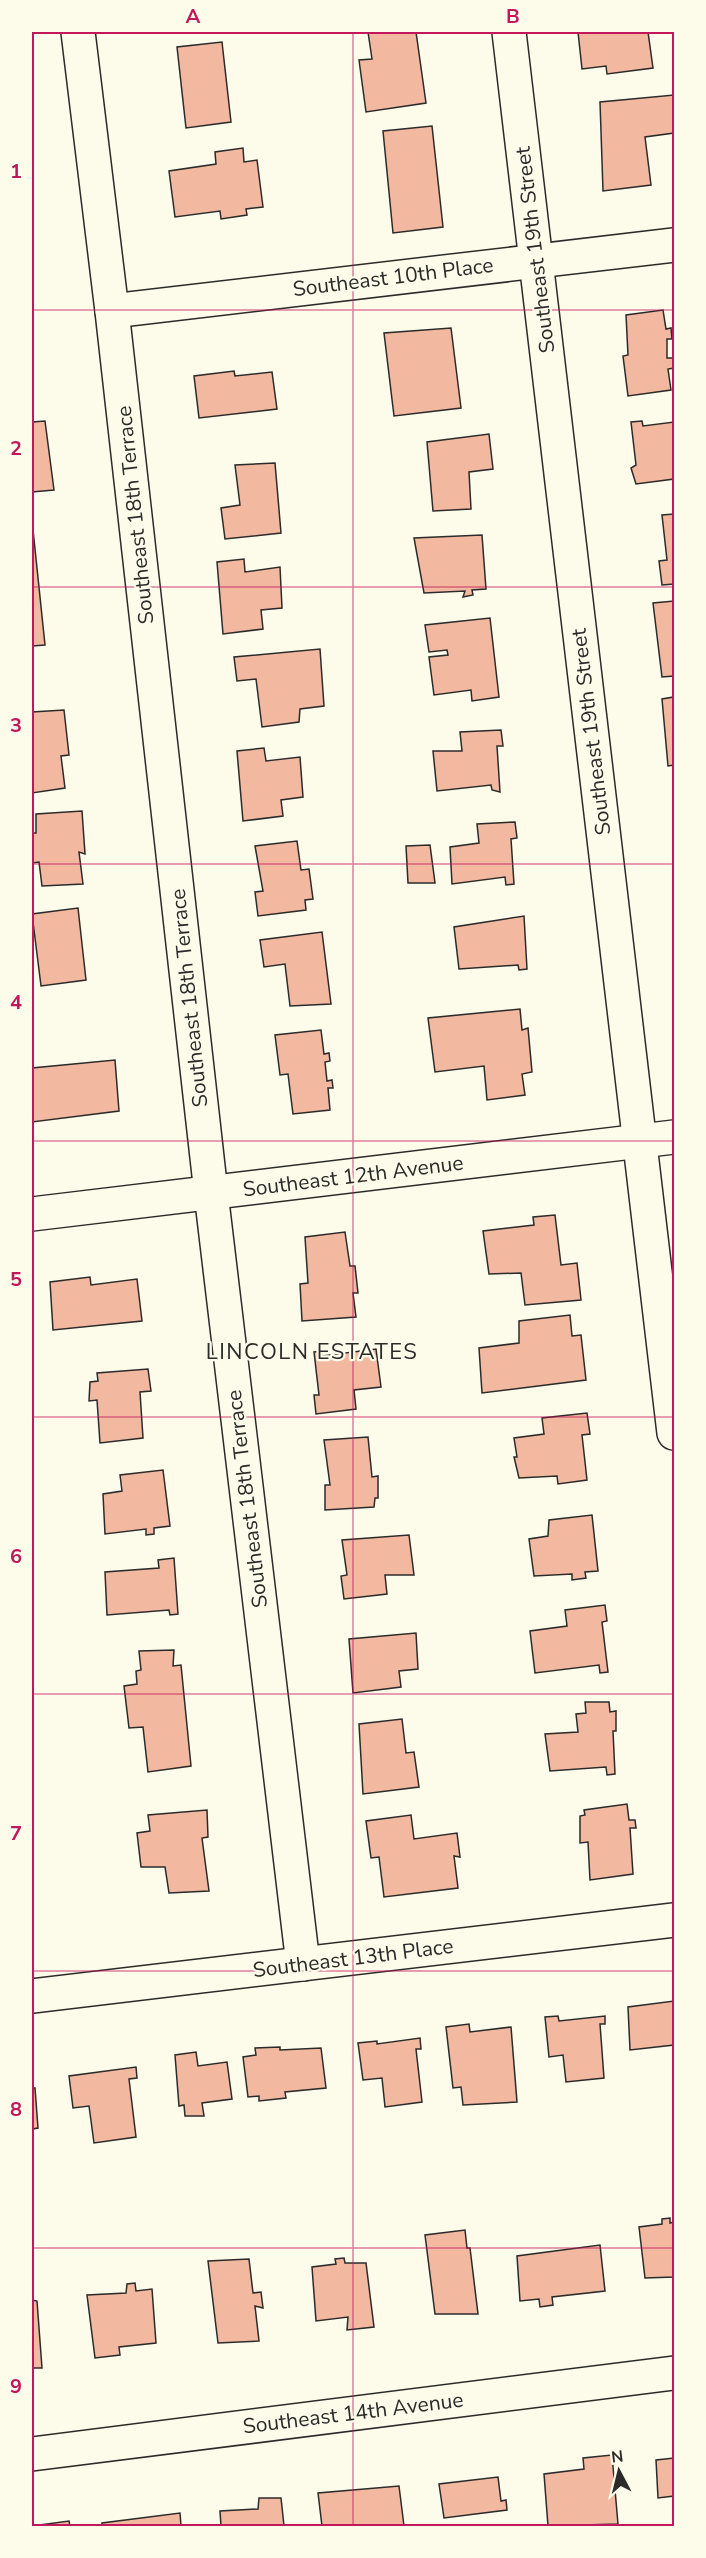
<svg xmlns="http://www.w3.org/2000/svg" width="706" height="2558" viewBox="0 0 706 2558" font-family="'Nunito Sans',sans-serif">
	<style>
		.building { fill: #f2b8a0; stroke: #2b2b2b; stroke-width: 1.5 }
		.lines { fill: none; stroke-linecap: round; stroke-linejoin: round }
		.minor-casing { stroke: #2b2b2b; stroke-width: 36 }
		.minor { stroke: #fdfbea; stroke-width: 33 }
		.grid { fill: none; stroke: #c2185b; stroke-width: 1.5; stroke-opacity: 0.55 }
		.labels { text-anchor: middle; stroke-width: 4.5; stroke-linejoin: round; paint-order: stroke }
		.street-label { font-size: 21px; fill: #2b2b2b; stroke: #fdfbea }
		.neighbourhood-label { font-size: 22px; letter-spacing: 1.5px; fill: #2b2b2b; stroke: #fdfbea }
		.neatline { fill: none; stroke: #c2185b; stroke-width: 2 }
		.grid-label { font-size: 20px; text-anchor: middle; font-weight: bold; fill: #c2185b }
	</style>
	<rect width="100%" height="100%" fill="#fdfbea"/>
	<g class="building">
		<polygon points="368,32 416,32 426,103 366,112 359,60 372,59"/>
		<polygon points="578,32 648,32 653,68 607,74 606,66 582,69"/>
		<polygon points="222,42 231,122 186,128 177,47"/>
		<polygon points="674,95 674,133 645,137 651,185 603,191 600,102"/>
		<polygon points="432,126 443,227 393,233 383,131"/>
		<polygon points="243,148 244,162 257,160 263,207 246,209 247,215 221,219 220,211 175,217 169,171 216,164 215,152"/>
		<polygon points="663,310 666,329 671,328 672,339 667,339 667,358 674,358 674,368 668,369 671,390 628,396 623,356 628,355 626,315"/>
		<polygon points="451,328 461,408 394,416 384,333"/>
		<polygon points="234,371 235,376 272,372 277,409 199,418 194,376"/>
		<polygon points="45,421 54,490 32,492 32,422"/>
		<polygon points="642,421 643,426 674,422 674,479 636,484 631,468 636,465 631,422"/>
		<polygon points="489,434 493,469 469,472 471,509 433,511 427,442"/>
		<polygon points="275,463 281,533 225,539 221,508 240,505 235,465"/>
		<polygon points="674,514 674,584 662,585 659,561 667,560 662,515"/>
		<polygon points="32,520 45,645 32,646"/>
		<polygon points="482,535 486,589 472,590 473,595 463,597 465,591 424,593 414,538"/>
		<polygon points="244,559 245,572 280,567 282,608 261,610 263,629 223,634 217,562"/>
		<polygon points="674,601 674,676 662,677 653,603"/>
		<polygon points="490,618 499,697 472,701 471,690 434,695 429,657 448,655 447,650 429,652 425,625"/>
		<polygon points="320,649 324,706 300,709 299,722 262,727 256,679 237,681 234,657"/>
		<polygon points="674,697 674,765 668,766 662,699"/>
		<polygon points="64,710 69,755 61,756 65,788 32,793 32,712"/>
		<polygon points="501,730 503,746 497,746 500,792 492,790 491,785 437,791 433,751 462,751 460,732"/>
		<polygon points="264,748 266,761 300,757 303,797 281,800 283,816 243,821 237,751"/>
		<polygon points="82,811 85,854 79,852 83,884 42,886 39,862 32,863 32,833 36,833 36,814"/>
		<polygon points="515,822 517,838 511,839 514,884 506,885 505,877 452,884 450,847 479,843 477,824"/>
		<polygon points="297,841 301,870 309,869 313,899 305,900 306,910 258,916 255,892 263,891 255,846"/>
		<polygon points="430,845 435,883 408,883 406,846"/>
		<polygon points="78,908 86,980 41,986 32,914"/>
		<polygon points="524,916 527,969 519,970 518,965 459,969 454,927"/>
		<polygon points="322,932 331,1004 290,1006 285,964 264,967 260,940"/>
		<polygon points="520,1009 522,1030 528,1028 532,1072 522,1074 525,1095 487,1100 484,1066 435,1072 428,1018"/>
		<polygon points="321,1030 324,1054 329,1053 330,1061 325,1062 327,1081 332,1080 333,1088 328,1088 330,1110 293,1114 288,1074 280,1075 275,1035"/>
		<polygon points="115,1060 119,1111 32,1122 32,1068"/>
		<polygon points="555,1215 561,1265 577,1263 581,1300 525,1305 521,1273 489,1274 483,1231 534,1225 533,1217"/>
		<polygon points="345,1232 350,1266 355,1266 358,1293 353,1293 356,1317 302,1321 300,1284 308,1283 305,1237"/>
		<polygon points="90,1277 91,1285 137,1279 142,1321 53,1330 50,1282"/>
		<polygon points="570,1315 572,1336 581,1335 586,1380 482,1393 479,1348 519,1343 519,1321"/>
		<polygon points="376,1349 381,1387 354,1390 356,1409 316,1414 314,1395 319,1395 314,1352 322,1351 322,1356"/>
		<polygon points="148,1369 151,1391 140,1392 143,1438 100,1443 97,1400 89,1401 90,1382 98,1381 97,1373"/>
		<polygon points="587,1413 590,1434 582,1435 587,1480 558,1484 557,1476 519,1478 514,1457 517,1457 514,1438 544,1434 542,1418"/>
		<polygon points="368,1437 372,1477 378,1476 378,1498 375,1498 374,1507 325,1510 325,1485 330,1485 324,1440"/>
		<polygon points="163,1470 170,1526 154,1528 154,1534 146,1535 146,1529 105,1534 103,1494 122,1491 120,1475"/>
		<polygon points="592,1515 598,1571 585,1572 586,1578 572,1580 572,1574 534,1576 529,1539 548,1536 549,1520"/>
		<polygon points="409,1535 414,1575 385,1575 387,1594 344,1599 341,1576 347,1575 342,1540"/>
		<polygon points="174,1558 178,1614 170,1615 169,1610 107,1615 105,1572 159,1568 158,1560"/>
		<polygon points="605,1605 607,1621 602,1622 608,1672 600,1673 599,1665 535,1673 530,1631 567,1626 565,1610"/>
		<polygon points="416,1633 418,1669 399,1671 401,1687 353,1693 349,1639"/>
		<polygon points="174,1650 173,1666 181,1665 191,1766 148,1772 143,1727 129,1728 124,1686 137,1684 136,1671 141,1670 139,1651"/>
		<polygon points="585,1702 609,1702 610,1712 616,1711 616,1731 613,1731 615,1774 607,1775 606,1767 550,1771 545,1734 578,1732 576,1714 586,1713"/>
		<polygon points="402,1719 406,1753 414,1752 419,1787 363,1794 359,1724"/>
		<polygon points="627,1804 629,1820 635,1820 636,1828 630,1828 633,1874 590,1880 588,1842 580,1843 580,1816 585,1815 584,1810"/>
		<polygon points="207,1810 208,1837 202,1838 209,1891 169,1893 165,1867 141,1867 137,1833 150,1831 148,1815"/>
		<polygon points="411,1815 414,1839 457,1833 460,1857 454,1856 458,1888 384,1897 379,1857 371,1858 366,1821"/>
		<polygon points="674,2001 674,2045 630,2050 628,2007"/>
		<polygon points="558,2016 559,2021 605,2016 605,2024 600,2024 604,2078 566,2082 563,2055 549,2057 545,2017"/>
		<polygon points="469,2024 470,2032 511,2027 517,2102 463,2105 461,2087 453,2088 446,2027"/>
		<polygon points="420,2038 421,2049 416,2049 422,2102 385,2107 382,2078 363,2080 358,2043 377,2041 377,2044"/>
		<polygon points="280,2047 280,2050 321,2048 326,2088 285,2092 286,2098 259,2101 259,2096 248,2097 243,2057 256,2055 255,2048"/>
		<polygon points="196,2052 198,2066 227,2062 232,2099 202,2103 204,2116 185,2116 184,2105 179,2106 175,2055"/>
		<polygon points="136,2067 137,2078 129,2079 136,2137 94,2143 89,2106 73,2108 69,2076"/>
		<polygon points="32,2088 35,2088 38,2128 32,2129"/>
		<polygon points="670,2218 670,2223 674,2222 674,2277 645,2278 639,2227 662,2224 662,2219"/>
		<polygon points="465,2230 467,2248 470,2248 478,2314 435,2314 425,2235"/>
		<polygon points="600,2245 605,2291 552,2297 553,2305 540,2307 539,2299 520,2301 517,2256"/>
		<polygon points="344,2258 345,2263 366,2263 374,2327 347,2330 348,2317 316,2321 312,2267 336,2264 335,2259"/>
		<polygon points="249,2259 253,2293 261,2292 263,2308 255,2306 259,2341 218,2343 208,2261"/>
		<polygon points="135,2283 136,2291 152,2289 156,2343 119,2347 120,2355 95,2358 87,2295 126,2293 127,2284"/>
		<polygon points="32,2300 37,2301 42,2368 32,2368"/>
		<polygon points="612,2455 618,2524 548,2526 544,2474 584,2469 583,2458"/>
		<polygon points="674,2458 674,2496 658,2498 656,2460"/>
		<polygon points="498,2477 501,2501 506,2500 507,2510 444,2518 439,2484"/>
		<polygon points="399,2486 404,2526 322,2526 318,2493"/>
		<polygon points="259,2498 281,2498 284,2526 221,2526 220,2511 258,2509"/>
		<polygon points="180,2513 181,2526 102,2526 102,2523"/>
		<polygon points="69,2521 70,2526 32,2526"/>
	</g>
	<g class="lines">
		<defs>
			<g id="minor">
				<polyline points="78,32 112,311 211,1193 303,1964"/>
				<polyline points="509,32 674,1433"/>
				<polyline points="112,311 674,245"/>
				<polyline points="32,1214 674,1137"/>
				<polyline points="32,1996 674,1920"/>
				<polyline points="32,2454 674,2373"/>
			</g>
		</defs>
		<use href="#minor" class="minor-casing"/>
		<use href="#minor" class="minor"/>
	</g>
	<path class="grid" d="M353,32V2526M32,310H674M32,587H674M32,864H674M32,1141H674M32,1417H674M32,1694H674M32,1971H674M32,2248H674"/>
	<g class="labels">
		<g class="street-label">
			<text transform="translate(535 250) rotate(-97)" y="7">Southeast 19th Street</text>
			<text transform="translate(393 277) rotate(-7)" y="7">Southeast 10th Place</text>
			<text transform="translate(135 515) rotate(-96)" y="7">Southeast 18th Terrace</text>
			<text transform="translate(591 732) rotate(-97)" y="7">Southeast 19th Street</text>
			<text transform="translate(189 998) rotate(-96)" y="7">Southeast 18th Terrace</text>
			<text transform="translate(353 1176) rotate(-7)" y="7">Southeast 12th Avenue</text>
			<text transform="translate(247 1499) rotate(-97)" y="7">Southeast 18th Terrace</text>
			<text transform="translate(353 1958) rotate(-7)" y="7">Southeast 13th Place</text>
			<text transform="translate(353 2413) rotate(-7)" y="7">Southeast 14th Avenue</text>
		</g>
		<g class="neighbourhood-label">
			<text x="312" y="1359">LINCOLN ESTATES</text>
		</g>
	</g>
	<rect width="706" height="2558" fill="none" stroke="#fdfbea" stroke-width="66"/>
	<g transform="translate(619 2471) rotate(353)" stroke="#fdfbea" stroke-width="4.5" paint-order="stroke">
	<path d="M0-4.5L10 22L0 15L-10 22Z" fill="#2b2b2b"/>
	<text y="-9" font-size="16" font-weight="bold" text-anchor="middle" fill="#2b2b2b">N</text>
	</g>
	<rect x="33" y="33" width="640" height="2492" class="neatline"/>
	<g class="grid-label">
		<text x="193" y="23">A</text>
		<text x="513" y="23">B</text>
		<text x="16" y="178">1</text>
		<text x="16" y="455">2</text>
		<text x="16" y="732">3</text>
		<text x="16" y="1009">4</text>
		<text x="16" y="1286">5</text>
		<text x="16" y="1563">6</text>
		<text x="16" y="1840">7</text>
		<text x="16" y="2116">8</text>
		<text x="16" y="2393">9</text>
	</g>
</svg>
